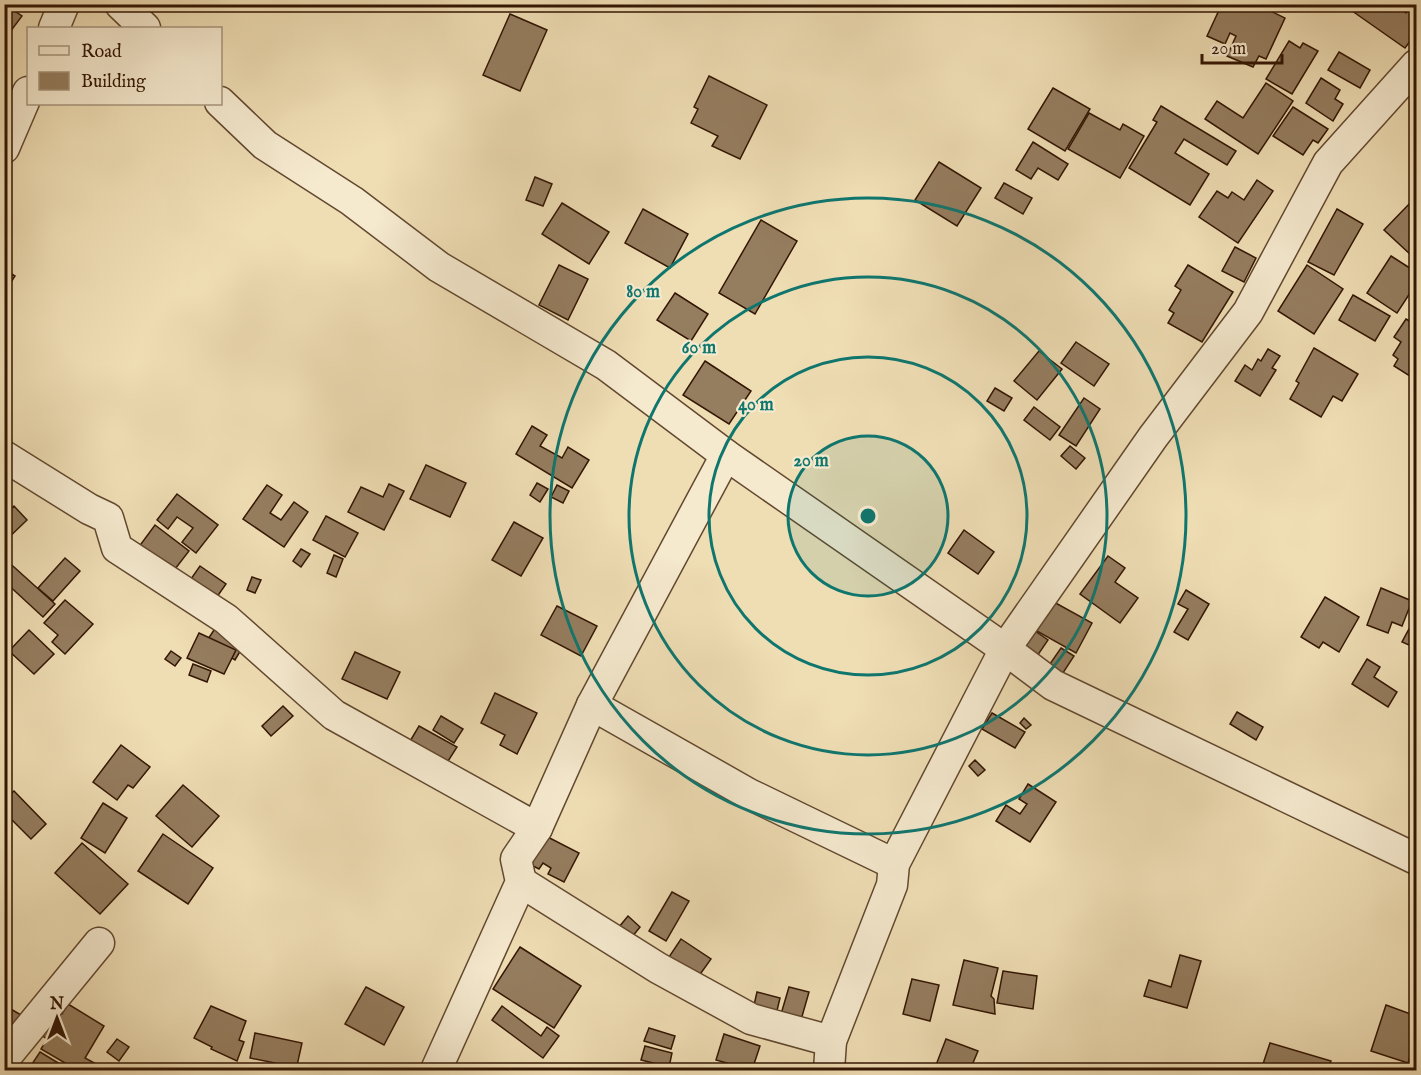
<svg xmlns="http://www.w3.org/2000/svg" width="1421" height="1075" viewBox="0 0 1421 1075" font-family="'IM FELL English',serif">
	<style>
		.building { fill: #957d5f; stroke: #331603; stroke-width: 1.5 }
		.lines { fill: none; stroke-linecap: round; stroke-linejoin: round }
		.street-casing { stroke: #62482f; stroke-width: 33 }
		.street { stroke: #f5e9ce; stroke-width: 30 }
		.ring { fill: none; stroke: #0f766e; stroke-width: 3 }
		.centre { fill: #0f766e; stroke: #f5e9ce; stroke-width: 3 }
		.ring-label { font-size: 18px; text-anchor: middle; font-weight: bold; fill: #0f766e; stroke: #f5e9ce; stroke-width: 4.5; stroke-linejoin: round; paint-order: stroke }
	</style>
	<rect width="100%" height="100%" fill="#efddb4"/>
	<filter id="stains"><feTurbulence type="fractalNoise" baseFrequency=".00333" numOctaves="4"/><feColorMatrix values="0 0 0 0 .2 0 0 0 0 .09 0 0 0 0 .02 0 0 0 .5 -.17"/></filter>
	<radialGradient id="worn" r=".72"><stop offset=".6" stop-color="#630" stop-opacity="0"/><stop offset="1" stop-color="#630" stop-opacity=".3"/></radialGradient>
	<g class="building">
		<polygon points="4,4 22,16 4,40"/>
		<polygon points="1229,4 1256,4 1285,18 1266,59 1259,56 1253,67 1227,56 1236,36 1230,33 1225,44 1207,36 1220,8 1226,11"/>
		<polygon points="1350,4 1394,4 1406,13 1412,4 1416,4 1416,33 1405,48 1348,8"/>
		<polygon points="510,14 547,30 520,91 483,75"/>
		<polygon points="1289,41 1300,48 1303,43 1318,51 1292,94 1266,79"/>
		<polygon points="1339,52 1370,70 1360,88 1328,70"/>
		<polygon points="709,76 767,105 740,159 712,146 718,136 691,123 698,109 694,107"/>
		<polygon points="1321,78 1340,90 1335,99 1343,104 1333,121 1306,103"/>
		<polygon points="1266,83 1293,101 1258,154 1205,119 1217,101 1243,118"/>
		<polygon points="1053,88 1090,109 1065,151 1028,129"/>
		<polygon points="1161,106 1236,151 1227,165 1184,139 1175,153 1209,174 1190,205 1129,168 1157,122 1153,120"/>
		<polygon points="1293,107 1328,129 1318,143 1313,140 1303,155 1273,136"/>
		<polygon points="1089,113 1120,130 1123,124 1144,136 1120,178 1068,149"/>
		<polygon points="1033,142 1068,164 1058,180 1038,168 1031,179 1016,170"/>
		<polygon points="939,162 981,188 957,226 915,200"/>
		<polygon points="535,177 552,184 543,206 526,200"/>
		<polygon points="1257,180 1273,191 1238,243 1199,217 1217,191 1228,198 1232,192 1244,200"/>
		<polygon points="1004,183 1032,198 1023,214 995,198"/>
		<polygon points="1412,201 1416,205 1416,250 1411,255 1384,230"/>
		<polygon points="562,203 609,232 589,264 542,234"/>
		<polygon points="643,209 688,234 670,268 625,243"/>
		<polygon points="1337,209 1363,224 1334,275 1308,262"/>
		<polygon points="761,220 797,241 755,314 719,293"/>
		<polygon points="1235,247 1256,258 1244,282 1222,271"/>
		<polygon points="1391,256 1416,272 1416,284 1397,313 1367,293"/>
		<polygon points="559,265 588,279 568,320 539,305"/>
		<polygon points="1188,265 1233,292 1202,342 1168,323 1174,313 1169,310 1181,290 1175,286"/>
		<polygon points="1307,265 1343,289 1314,334 1278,311"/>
		<polygon points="4,269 15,276 4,293"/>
		<polygon points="675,293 708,314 691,341 657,320"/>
		<polygon points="1353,295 1390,316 1375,341 1339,320"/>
		<polygon points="1406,319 1416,325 1416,380 1394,366 1398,359 1393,355 1401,342 1394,337"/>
		<polygon points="1076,342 1109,364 1094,386 1061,363"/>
		<polygon points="1314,348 1358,374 1342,401 1333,396 1321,417 1290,399 1299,383 1296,381"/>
		<polygon points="1268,349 1280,356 1272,368 1276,370 1260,396 1235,381 1245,365 1252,370 1258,359 1261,361"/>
		<polygon points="1039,351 1062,369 1037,400 1014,381"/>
		<polygon points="705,361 751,391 729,424 683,395"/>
		<polygon points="995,388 1012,398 1004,411 987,401"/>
		<polygon points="1084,398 1100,409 1076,446 1059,435"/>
		<polygon points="1034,407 1060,427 1050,440 1024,420"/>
		<polygon points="532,426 547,435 540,446 562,458 568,447 589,460 572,488 516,454"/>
		<polygon points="1070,446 1085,458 1076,469 1061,456"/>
		<polygon points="426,465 466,483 450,517 410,499"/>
		<polygon points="537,483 548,489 540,502 530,495"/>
		<polygon points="389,484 404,491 384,530 348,512 361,487 383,497"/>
		<polygon points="267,485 282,495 270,513 281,520 294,502 308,512 284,547 243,519"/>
		<polygon points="557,485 569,491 563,503 551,497"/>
		<polygon points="177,494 218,525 196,553 182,542 193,528 177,517 168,529 157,520"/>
		<polygon points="14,506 27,520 4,542 4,515"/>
		<polygon points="326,516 358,533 345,557 313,540"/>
		<polygon points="514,522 543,538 521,576 492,560"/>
		<polygon points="155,525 189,551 172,573 138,548"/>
		<polygon points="964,530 994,552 978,574 948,553"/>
		<polygon points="301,549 310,554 301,567 293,561"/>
		<polygon points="334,555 343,559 336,577 327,573"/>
		<polygon points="1108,556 1125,568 1115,582 1138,598 1120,623 1080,594"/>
		<polygon points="4,558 55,604 43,617 4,581"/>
		<polygon points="65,558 80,571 53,601 38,588"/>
		<polygon points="200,566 226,584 212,604 186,586"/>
		<polygon points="252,577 261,580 255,593 247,590"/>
		<polygon points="1381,588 1412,601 1402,626 1392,622 1388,633 1367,625"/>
		<polygon points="1186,590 1209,604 1188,640 1174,632 1188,609 1178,604"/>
		<polygon points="1325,597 1359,617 1339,652 1323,642 1319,648 1301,637"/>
		<polygon points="65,600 93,624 65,654 52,642 58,635 44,623"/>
		<polygon points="1052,601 1092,623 1076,653 1035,630"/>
		<polygon points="557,606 597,626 581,656 541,635"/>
		<polygon points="220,621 248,638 235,660 206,642"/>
		<polygon points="1409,629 1416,631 1416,648 1402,642"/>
		<polygon points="29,630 54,654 34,674 9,651"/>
		<polygon points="1035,631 1048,640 1031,665 1018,655"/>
		<polygon points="199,633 236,650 224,674 187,658"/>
		<polygon points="1061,648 1074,656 1057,682 1043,674"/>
		<polygon points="171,651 181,658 175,666 165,659"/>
		<polygon points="355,652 400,672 387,699 342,679"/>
		<polygon points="1367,659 1380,667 1374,677 1397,692 1388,707 1352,684"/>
		<polygon points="193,664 211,671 207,682 189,675"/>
		<polygon points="495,693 537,713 517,754 500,745 505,735 481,723"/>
		<polygon points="283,706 293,716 271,736 262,726"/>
		<polygon points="1237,712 1263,727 1256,740 1230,724"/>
		<polygon points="992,713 1025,732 1015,748 982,729"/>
		<polygon points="441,716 463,729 454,743 433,730"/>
		<polygon points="1024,718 1031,725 1026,729 1020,723"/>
		<polygon points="419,726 457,747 443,769 406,748"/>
		<polygon points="121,745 150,767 133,788 128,785 117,800 93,782"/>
		<polygon points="975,760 985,770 978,776 969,766"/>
		<polygon points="1028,784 1056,802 1030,842 996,821 1006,805 1020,814 1027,804 1019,799"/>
		<polygon points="183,785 219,816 192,847 156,816"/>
		<polygon points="14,791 46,824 31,839 4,812 4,800"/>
		<polygon points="103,803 127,818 105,853 81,838"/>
		<polygon points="536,831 579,853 564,882 548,874 551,868 543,863 539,869 521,860"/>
		<polygon points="163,834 213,868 188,904 138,871"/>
		<polygon points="82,843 128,884 100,914 55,873"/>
		<polygon points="672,892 689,901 666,941 649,931"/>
		<polygon points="628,916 640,927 632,937 619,927"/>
		<polygon points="681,939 711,959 696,980 667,960"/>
		<polygon points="520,947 581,986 554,1028 493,989"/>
		<polygon points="1180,955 1201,961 1187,1008 1144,996 1149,980 1171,987"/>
		<polygon points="964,960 998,968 991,996 994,999 995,1014 953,1005"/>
		<polygon points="1003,971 1037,976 1033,1009 997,1003"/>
		<polygon points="912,979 939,985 930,1021 903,1014"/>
		<polygon points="366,987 404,1007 384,1045 345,1024"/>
		<polygon points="789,987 809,992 799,1027 779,1021"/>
		<polygon points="757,992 780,998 775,1019 752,1014"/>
		<polygon points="68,1004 104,1026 85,1058 107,1070 77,1070 41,1049 47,1039 41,1035 56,1010 62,1014"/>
		<polygon points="4,1005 26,1018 4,1041"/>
		<polygon points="1386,1005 1416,1016 1416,1035 1408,1063 1371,1051"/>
		<polygon points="211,1006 246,1021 239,1040 244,1042 237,1061 211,1049 212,1047 194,1038"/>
		<polygon points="502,1006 541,1036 547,1027 559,1036 543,1058 492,1020"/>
		<polygon points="649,1028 675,1036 671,1049 644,1041"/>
		<polygon points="255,1033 302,1043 296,1070 274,1070 275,1063 250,1058"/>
		<polygon points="724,1034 760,1046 752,1070 716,1060"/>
		<polygon points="117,1039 129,1047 119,1061 107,1052"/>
		<polygon points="946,1039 978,1051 970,1070 950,1070 936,1065"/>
		<polygon points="1270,1043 1331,1061 1328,1070 1261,1070"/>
		<polygon points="645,1046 672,1053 669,1067 641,1060"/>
		<polygon points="40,1052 70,1070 28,1070"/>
	</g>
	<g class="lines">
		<defs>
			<g id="street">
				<polyline points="120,4 145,28"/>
				<polyline points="54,28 64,4"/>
				<polyline points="220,102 265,145 352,201 439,267 606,365 726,455 1005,649 1053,685 1416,859"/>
				<polyline points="4,148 28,92"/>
				<polyline points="4,456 89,509 108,518 117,548 226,619 334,715 537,828"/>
				<polyline points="592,705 749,794 894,864"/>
				<polyline points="521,882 658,968 751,1019 831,1041"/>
				<polyline points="4,1059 99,943"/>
				<polyline points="436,1070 521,882 516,859 537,828 592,705 726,455"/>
				<polyline points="829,1070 831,1041 892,885 894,864 1005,649 1153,437 1248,312 1328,163 1416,65"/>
			</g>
		</defs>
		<use href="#street" class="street-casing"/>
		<use href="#street" class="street"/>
	</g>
	<circle cx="868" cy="516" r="80" fill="#0f766e" fill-opacity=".12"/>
	<g class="ring">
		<circle cx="868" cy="516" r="80"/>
		<circle cx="868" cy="516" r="159"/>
		<circle cx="868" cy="516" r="239"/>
		<circle cx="868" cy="516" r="318"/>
	</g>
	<circle cx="868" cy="516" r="9" class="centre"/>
	<g class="ring-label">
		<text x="643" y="297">80 m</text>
		<text x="699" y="353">60 m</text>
		<text x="756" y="410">40 m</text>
		<text x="811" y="466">20 m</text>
	</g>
	<rect width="1421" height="1075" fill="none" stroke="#efddb4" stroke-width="24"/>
	<rect x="6" y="6" width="1409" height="1063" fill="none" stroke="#331603" stroke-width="3"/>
	<rect x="12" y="12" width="1397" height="1051" fill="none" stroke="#331603" stroke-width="1.5"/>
	<rect x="27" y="27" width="195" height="78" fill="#f5e9ce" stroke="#a7957d" stroke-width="1.5"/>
	<rect x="39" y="46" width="30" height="9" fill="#f5e9ce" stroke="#a7957d" stroke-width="1.5"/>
	<text x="81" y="57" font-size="18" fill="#331603">Road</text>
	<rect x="39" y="72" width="30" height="18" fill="#957d5f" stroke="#a7957d" stroke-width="1.5"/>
	<text x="81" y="87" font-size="18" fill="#331603">Building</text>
	<g transform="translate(57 1018)" stroke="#f5e9ce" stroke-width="4.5" paint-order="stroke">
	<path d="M0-4.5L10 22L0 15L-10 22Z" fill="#331603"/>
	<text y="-9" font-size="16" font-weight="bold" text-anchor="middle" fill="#331603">N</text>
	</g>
	<path d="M1202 54v9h80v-9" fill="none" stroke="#331603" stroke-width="3"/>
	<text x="1211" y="54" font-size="18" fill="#331603" stroke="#f5e9ce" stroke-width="4.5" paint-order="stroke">20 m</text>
	<rect width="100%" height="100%" filter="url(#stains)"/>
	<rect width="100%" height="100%" fill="url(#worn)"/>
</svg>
